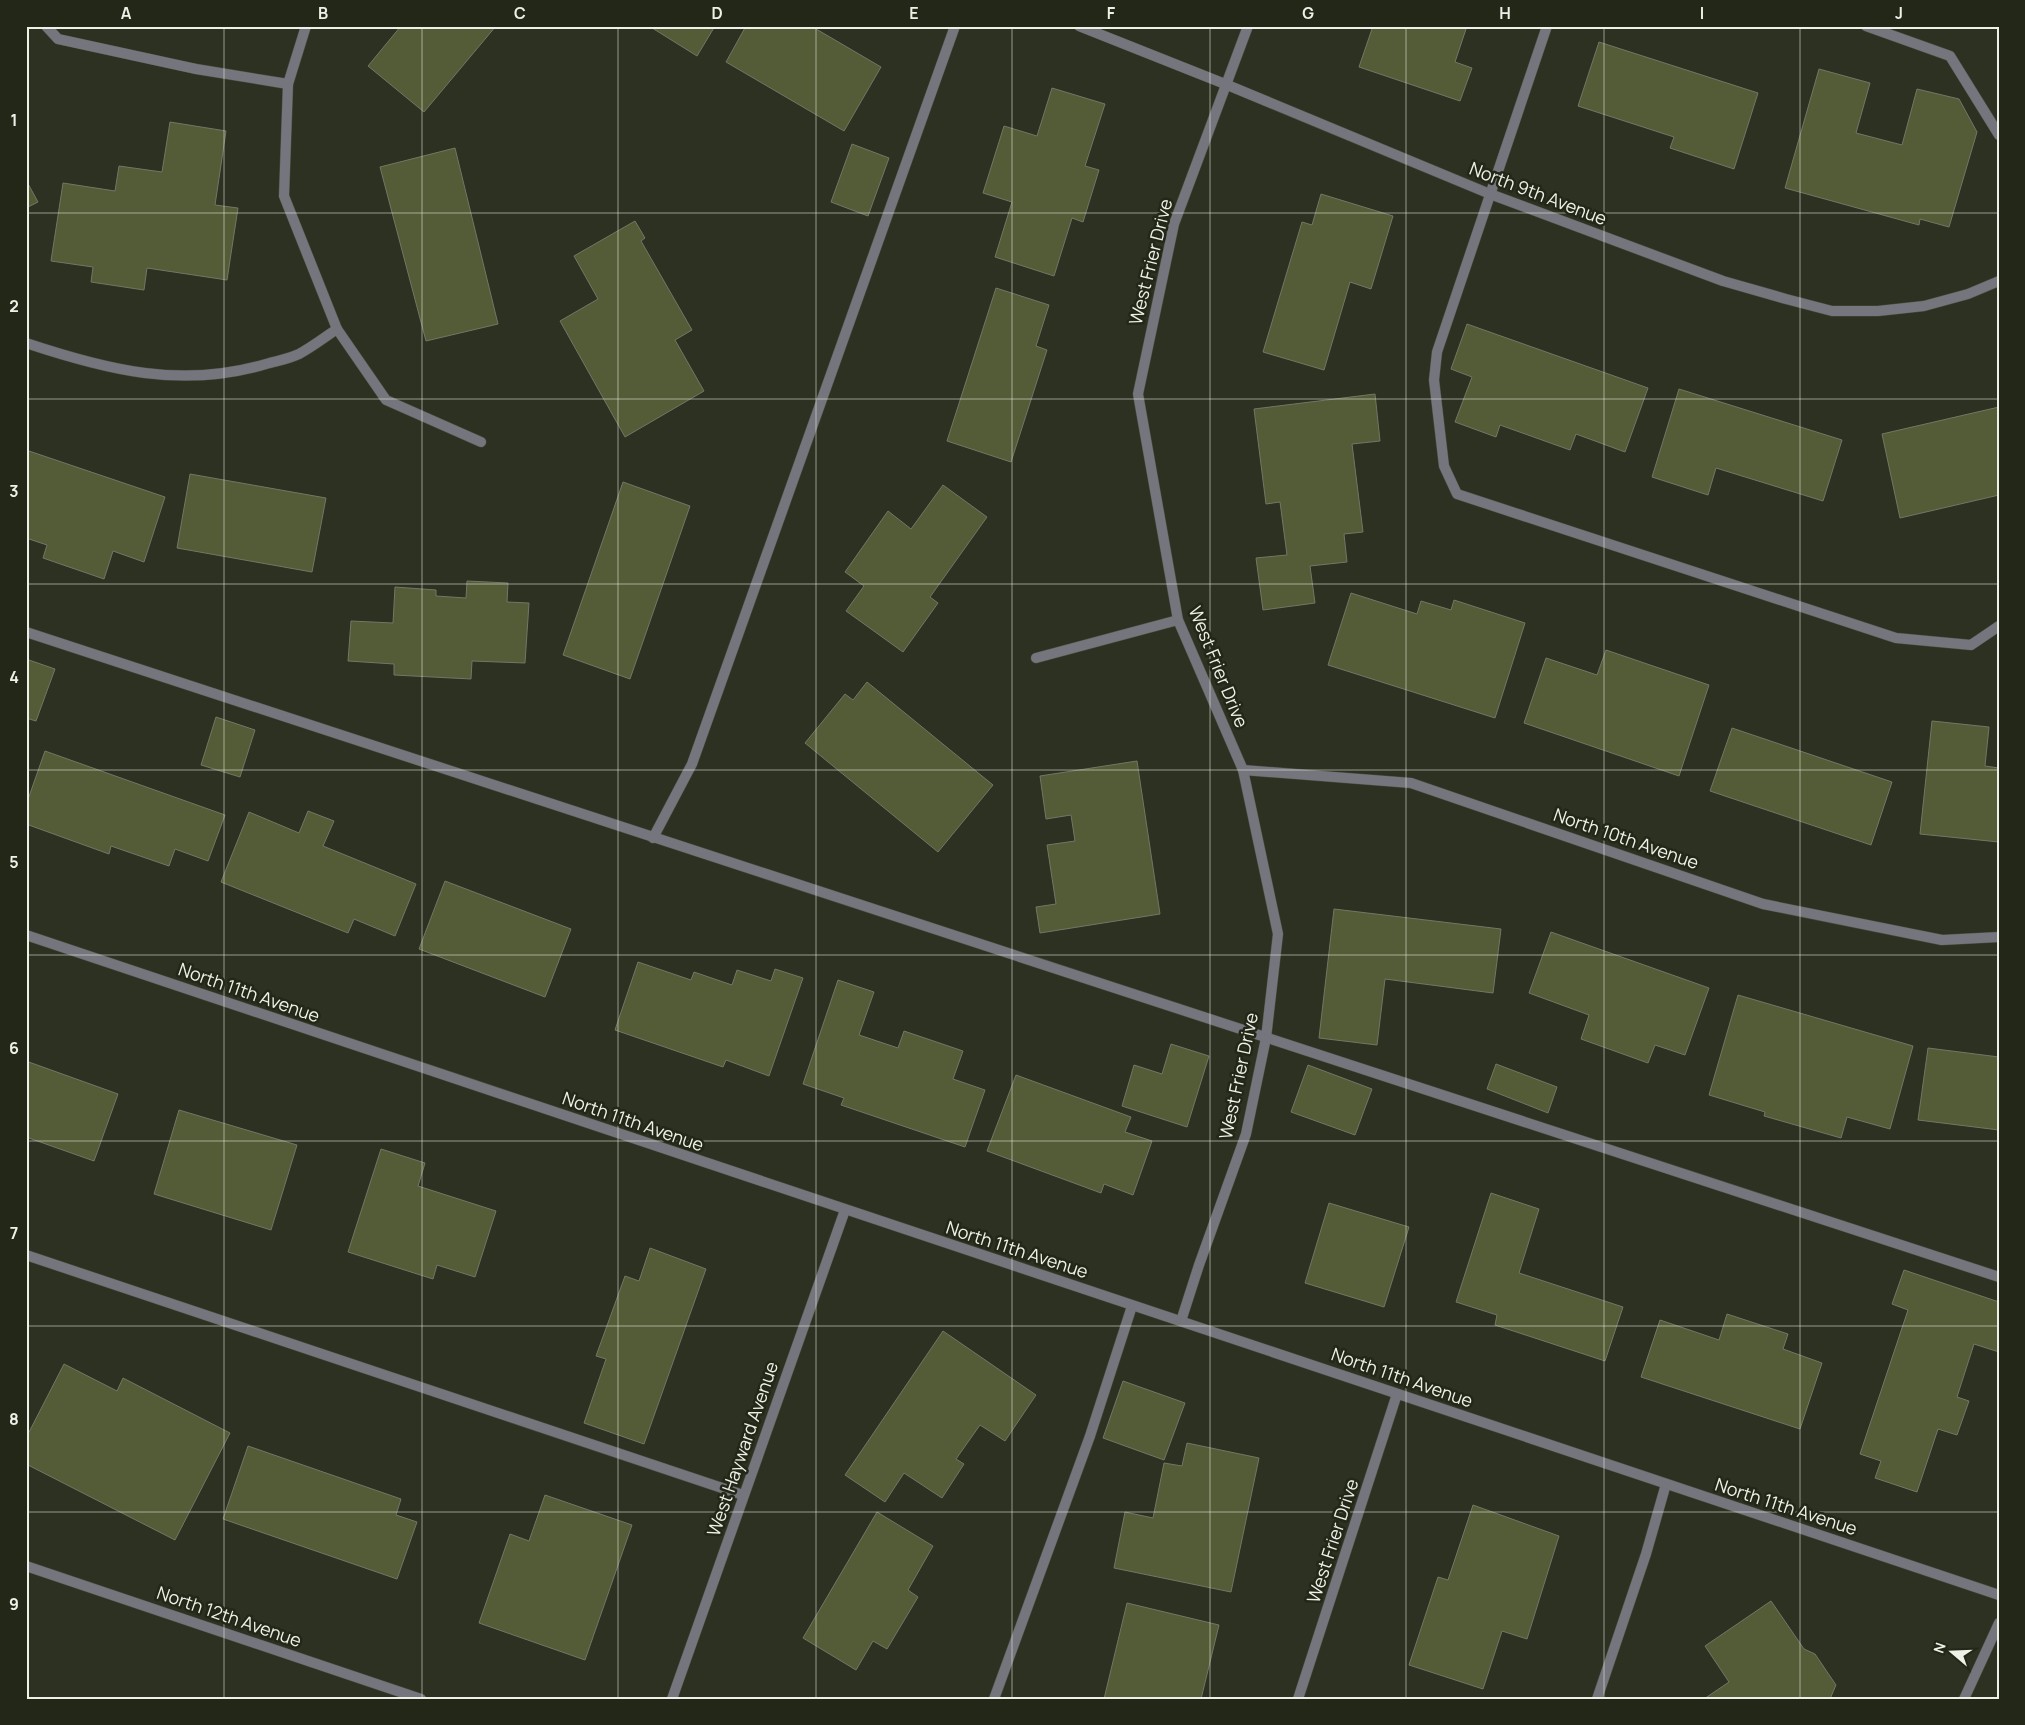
<svg xmlns="http://www.w3.org/2000/svg" width="2025" height="1725" viewBox="0 0 2025 1725" font-family="Manrope,sans-serif">
	<style>
		.building { fill: #535c36; stroke: #727766 }
		.lines { fill: none; stroke-linecap: round; stroke-linejoin: round }
		.service-casing { stroke: #484c3e; stroke-width: 11 }
		.minor-casing { stroke: #484c3e; stroke-width: 11 }
		.service { stroke: #74757d; stroke-width: 10 }
		.minor { stroke: #74757d; stroke-width: 10 }
		.grid { fill: none; stroke: #eef1e7; stroke-width: 1; stroke-opacity: 0.55 }
		.labels { text-anchor: middle; stroke-width: 5; stroke-linejoin: round; paint-order: stroke }
		.street-label { font-size: 18px; fill: #eef1e7; stroke: #232718 }
		.neatline { fill: none; stroke: #eef1e7; stroke-width: 2 }
		.grid-label { font-size: 16px; text-anchor: middle; font-weight: bold; fill: #eef1e7 }
	</style>
	<rect width="100%" height="100%" fill="#2d3122"/>
	<g class="building">
		<polygon points="401,26 496,26 424,112 368,66"/>
		<polygon points="649,26 715,26 697,56"/>
		<polygon points="746,26 811,26 881,67 844,131 726,62"/>
		<polygon points="1373,26 1467,26 1455,62 1472,68 1460,101 1359,67"/>
		<polygon points="1599,42 1758,93 1734,169 1670,148 1674,137 1578,106"/>
		<polygon points="1819,69 1870,83 1856,133 1902,145 1917,89 1959,99 1977,132 1949,227 1920,219 1919,225 1785,188"/>
		<polygon points="1052,88 1105,104 1085,166 1099,170 1083,222 1072,218 1054,276 995,257 1012,202 983,193 1004,126 1037,136"/>
		<polygon points="170,122 226,131 215,205 238,208 227,280 147,268 144,290 91,282 93,267 51,261 63,183 115,191 119,166 162,172"/>
		<polygon points="852,144 889,158 868,216 831,202"/>
		<polygon points="455,148 498,324 426,341 380,167"/>
		<polygon points="26,180 38,202 26,208"/>
		<polygon points="1321,194 1393,216 1371,289 1350,282 1324,370 1263,352 1302,222 1312,225"/>
		<polygon points="635,221 645,238 641,241 692,330 675,340 704,391 625,437 560,321 598,299 574,256"/>
		<polygon points="996,288 1049,305 1036,346 1047,350 1011,462 947,441"/>
		<polygon points="1467,324 1648,388 1625,452 1576,434 1570,450 1500,425 1496,437 1455,422 1472,377 1451,369"/>
		<polygon points="1679,389 1842,440 1823,501 1716,468 1708,495 1652,477"/>
		<polygon points="1375,394 1380,441 1352,444 1363,532 1344,534 1347,562 1310,566 1315,603 1263,610 1256,558 1287,555 1280,502 1266,504 1254,409"/>
		<polygon points="1999,407 1999,495 1900,518 1882,434"/>
		<polygon points="26,450 165,497 144,562 113,551 104,579 43,558 47,545 26,538"/>
		<polygon points="190,474 326,498 312,572 177,548"/>
		<polygon points="623,482 690,506 630,679 563,655"/>
		<polygon points="943,485 987,517 930,597 938,603 903,652 846,611 864,586 845,572 888,511 911,529"/>
		<polygon points="467,581 508,583 507,602 529,603 525,663 472,661 471,679 394,675 394,664 348,661 351,621 393,623 395,587 436,590 436,596 466,598"/>
		<polygon points="1351,593 1417,614 1421,601 1451,610 1454,600 1525,623 1495,718 1328,665"/>
		<polygon points="1606,650 1709,685 1679,776 1524,723 1546,658 1597,675"/>
		<polygon points="26,659 55,669 36,721 26,718"/>
		<polygon points="867,682 993,785 938,852 805,743 845,694 853,700"/>
		<polygon points="216,717 255,730 240,777 201,765"/>
		<polygon points="1932,721 1989,727 1985,766 1999,768 1999,842 1920,834"/>
		<polygon points="1732,728 1892,782 1871,845 1710,791"/>
		<polygon points="45,751 225,815 208,861 175,849 169,866 111,846 109,854 26,824 26,805"/>
		<polygon points="1137,761 1160,914 1040,933 1036,907 1056,904 1047,845 1075,841 1071,815 1046,819 1040,776"/>
		<polygon points="308,811 334,821 323,846 416,884 395,936 354,919 348,933 221,882 249,812 299,833"/>
		<polygon points="445,881 571,929 545,997 419,949"/>
		<polygon points="1334,909 1501,929 1493,993 1385,979 1377,1045 1319,1038"/>
		<polygon points="1551,932 1709,988 1685,1055 1655,1045 1648,1063 1581,1039 1589,1015 1529,993"/>
		<polygon points="638,962 691,980 694,972 732,985 737,970 771,981 775,969 803,978 769,1076 726,1060 723,1067 615,1030"/>
		<polygon points="838,980 874,992 859,1035 898,1048 904,1031 963,1051 953,1079 985,1090 965,1147 841,1105 844,1098 803,1084"/>
		<polygon points="1738,995 1913,1046 1890,1129 1847,1117 1841,1138 1764,1116 1765,1112 1709,1095"/>
		<polygon points="1171,1044 1209,1056 1187,1127 1122,1106 1134,1065 1162,1074"/>
		<polygon points="1928,1048 1999,1057 1999,1130 1918,1120"/>
		<polygon points="26,1061 118,1094 94,1161 26,1137"/>
		<polygon points="1496,1064 1557,1087 1548,1113 1487,1089"/>
		<polygon points="1308,1065 1372,1089 1355,1135 1291,1112"/>
		<polygon points="1016,1075 1131,1117 1125,1132 1152,1141 1133,1195 1104,1184 1101,1193 987,1151"/>
		<polygon points="179,1110 297,1145 271,1230 154,1194"/>
		<polygon points="381,1149 425,1163 418,1186 496,1211 475,1277 437,1265 433,1279 348,1252"/>
		<polygon points="1491,1193 1539,1209 1519,1273 1623,1307 1605,1361 1495,1325 1497,1315 1456,1302"/>
		<polygon points="1329,1203 1409,1227 1384,1307 1305,1283"/>
		<polygon points="650,1248 706,1269 644,1444 584,1423 606,1359 596,1356 625,1276 639,1281"/>
		<polygon points="1904,1270 1999,1302 1999,1352 1974,1344 1957,1397 1969,1401 1957,1435 1938,1429 1917,1492 1875,1478 1881,1461 1860,1454 1908,1310 1892,1304"/>
		<polygon points="1727,1314 1788,1334 1783,1349 1822,1363 1800,1429 1641,1377 1660,1320 1719,1340"/>
		<polygon points="943,1331 1036,1395 1005,1441 980,1425 956,1459 964,1464 942,1498 904,1473 885,1502 845,1475"/>
		<polygon points="64,1364 117,1391 123,1378 230,1433 175,1540 26,1464 26,1438"/>
		<polygon points="1123,1381 1185,1403 1164,1460 1103,1438"/>
		<polygon points="1187,1443 1259,1458 1231,1592 1114,1568 1125,1512 1153,1518 1164,1463 1182,1466"/>
		<polygon points="248,1446 401,1499 396,1515 417,1522 397,1579 223,1519"/>
		<polygon points="545,1495 632,1525 585,1660 479,1623 510,1534 529,1541"/>
		<polygon points="1473,1505 1559,1536 1527,1639 1502,1631 1483,1689 1409,1665 1438,1577 1448,1580"/>
		<polygon points="877,1512 933,1546 908,1590 918,1597 887,1649 873,1641 856,1670 803,1638"/>
		<polygon points="1771,1601 1804,1649 1815,1654 1836,1685 1830,1699 1704,1699 1729,1682 1705,1646"/>
		<polygon points="1127,1603 1219,1625 1201,1699 1104,1699"/>
	</g>
	<g class="lines">
		<defs>
			<g id="service">
				<polyline points="46,26 58,39 196,69 288,84"/>
				<polyline points="1547,26 1437,352 1434,380 1444,466 1457,494 1896,638 1971,645 1999,626"/>
				<polyline points="1866,26 1950,56 1999,135"/>
				<polyline points="26,632 1999,1277"/>
				<polyline points="653,838 692,764 955,26"/>
				<polyline points="26,1255 743,1495"/>
				<polyline points="994,1699 1090,1436 1132,1306"/>
				<polyline points="1597,1699 1646,1554 1666,1484"/>
			</g>
			<g id="minor">
				<polyline points="306,26 288,84 284,196 337,329 386,400 481,442"/>
				<polyline points="1079,26 1225,84 1490,194 1723,281 1786,299 1832,311 1878,311 1924,306 1968,294 1999,281"/>
				<path d="M26,343C107,370 182,389 266,364C276,361 289,359 299,354C312,347 325,337 337,329"/>
				<polyline points="1036,658 1178,620"/>
				<polyline points="1243,770 1411,783 1763,904 1942,940 1999,937"/>
				<polyline points="26,935 1999,1595"/>
				<polyline points="1181,1321 1199,1265 1246,1134 1266,1038 1278,934 1243,770 1178,620 1138,394 1174,224 1248,26"/>
				<polyline points="26,1566 421,1699"/>
				<polyline points="672,1699 845,1210"/>
				<polyline points="1298,1699 1397,1394"/>
				<polyline points="1964,1699 1999,1623"/>
			</g>
		</defs>
		<use href="#service" class="service-casing"/>
		<use href="#minor" class="minor-casing"/>
		<use href="#service" class="service"/>
		<use href="#minor" class="minor"/>
	</g>
	<path class="grid" d="M224,26V1699M422,26V1699M618,26V1699M816,26V1699M1012,26V1699M1210,26V1699M1406,26V1699M1604,26V1699M1800,26V1699M26,213H1999M26,399H1999M26,584H1999M26,770H1999M26,955H1999M26,1141H1999M26,1326H1999M26,1512H1999"/>
	<g class="labels">
		<g class="street-label">
			<text transform="translate(1538 194) rotate(21)" y="6">North 9th Avenue</text>
			<text transform="translate(1151 262) rotate(-76)" y="6">West Frier Drive</text>
			<text transform="translate(1218 667) rotate(68)" y="6">West Frier Drive</text>
			<text transform="translate(1626 839) rotate(19)" y="6">North 10th Avenue</text>
			<text transform="translate(249 993) rotate(19)" y="6">North 11th Avenue</text>
			<text transform="translate(1239 1076) rotate(-78)" y="6">West Frier Drive</text>
			<text transform="translate(633 1122) rotate(19)" y="6">North 11th Avenue</text>
			<text transform="translate(1017 1250) rotate(18)" y="6">North 11th Avenue</text>
			<text transform="translate(1402 1378) rotate(19)" y="6">North 11th Avenue</text>
			<text transform="translate(743 1449) rotate(-71)" y="6">West Hayward Avenue</text>
			<text transform="translate(1786 1507) rotate(18)" y="6">North 11th Avenue</text>
			<text transform="translate(1333 1541) rotate(-72)" y="6">West Frier Drive</text>
			<text transform="translate(229 1617) rotate(19)" y="6">North 12th Avenue</text>
		</g>
	</g>
	<rect width="2025" height="1725" fill="none" stroke="#232718" stroke-width="55"/>
	<g transform="translate(1952 1652) rotate(289)" stroke="#232718" stroke-width="4" paint-order="stroke">
	<path d="M0-4L9 19L0 12L-9 19Z" fill="#eef1e7"/>
	<text y="-8" font-size="14" font-weight="bold" text-anchor="middle" fill="#eef1e7">N</text>
	</g>
	<rect x="28" y="28" width="1970" height="1670" class="neatline"/>
	<g class="grid-label">
		<text x="126" y="19">A</text>
		<text x="323" y="19">B</text>
		<text x="520" y="19">C</text>
		<text x="717" y="19">D</text>
		<text x="914" y="19">E</text>
		<text x="1111" y="19">F</text>
		<text x="1308" y="19">G</text>
		<text x="1505" y="19">H</text>
		<text x="1702" y="19">I</text>
		<text x="1899" y="19">J</text>
		<text x="14" y="126">1</text>
		<text x="14" y="312">2</text>
		<text x="14" y="497">3</text>
		<text x="14" y="683">4</text>
		<text x="14" y="868">5</text>
		<text x="14" y="1054">6</text>
		<text x="14" y="1239">7</text>
		<text x="14" y="1425">8</text>
		<text x="14" y="1610">9</text>
	</g>
</svg>
